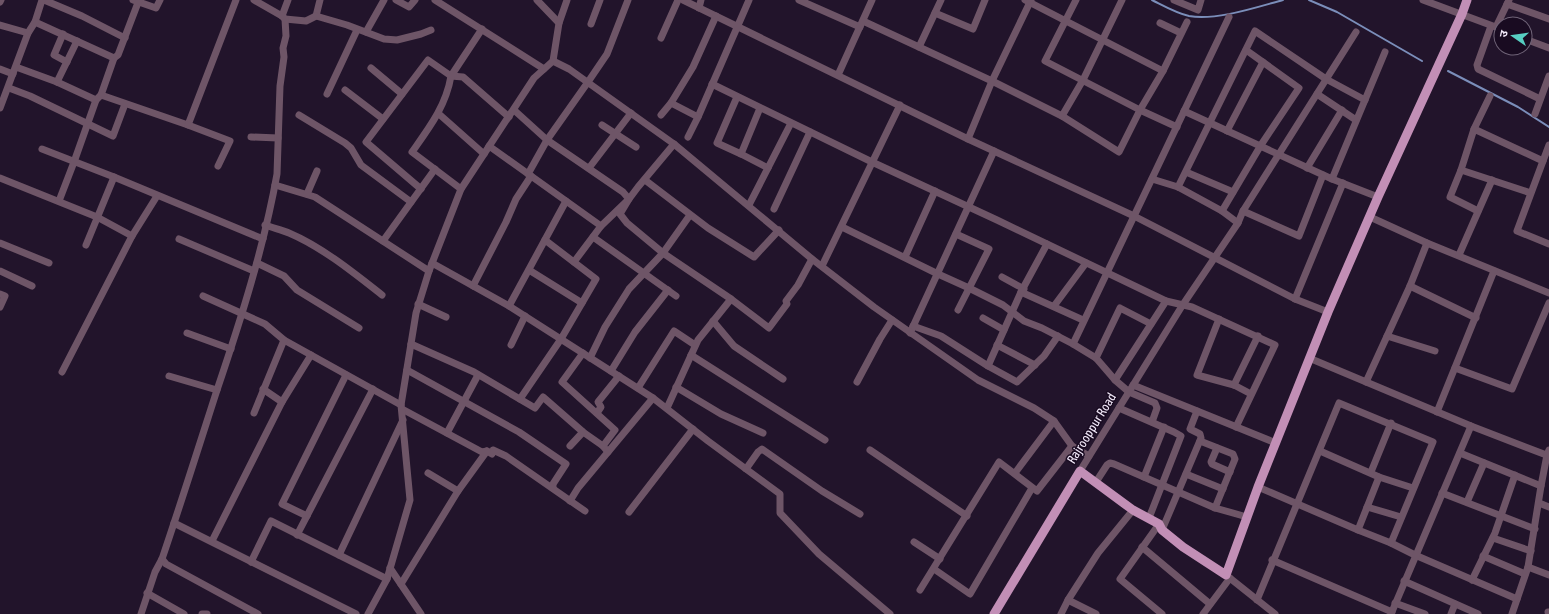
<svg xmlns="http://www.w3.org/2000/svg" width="1549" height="614" viewBox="0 0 1549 614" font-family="'Asap Condensed','Noto Sans Devanagari',sans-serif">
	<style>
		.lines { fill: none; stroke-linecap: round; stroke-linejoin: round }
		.stream { stroke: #7b8eba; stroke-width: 2 }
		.minor { stroke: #6e5567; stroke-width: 7 }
		.major { stroke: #c28fb6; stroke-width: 9 }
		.labels { text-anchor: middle; stroke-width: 3; stroke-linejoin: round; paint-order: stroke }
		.street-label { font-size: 13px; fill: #f3eafa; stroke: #190b21 }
	</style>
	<rect width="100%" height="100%" fill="#22142b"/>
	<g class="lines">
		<g class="stream">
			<path d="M1152,0C1164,6 1176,13 1189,16C1216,21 1257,7 1283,0"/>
			<polyline points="1309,0 1337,12 1422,61"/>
			<polyline points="1448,71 1518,107 1549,127"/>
		</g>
		<g class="minor">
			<polyline points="44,0 82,16 125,38"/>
			<polyline points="133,0 156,8 160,0"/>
			<polyline points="396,0 409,7 415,0"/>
			<polyline points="435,0 544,69"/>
			<polyline points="537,0 559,23 553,61"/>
			<polyline points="683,0 968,139 1134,216 1295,299 1328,312"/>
			<polyline points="799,0 860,27"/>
			<polyline points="1025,0 1163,71 1187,22"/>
			<polyline points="1076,0 1045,61 1140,110 1177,127"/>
			<polyline points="1174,0 1198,10 1201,0"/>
			<polyline points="1423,0 1501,29"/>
			<polyline points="0,2 1,0"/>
			<polyline points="1507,4 1549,19"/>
			<polyline points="699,8 701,0"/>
			<polyline points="935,13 973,29 985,0"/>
			<polyline points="282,16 288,0"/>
			<polyline points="316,16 320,0"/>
			<polyline points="285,19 306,21 316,16 347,25 384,39 397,40 421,34 431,30"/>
			<polyline points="863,21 992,81 1062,116 1119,152 1140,110 1163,71"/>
			<polyline points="35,22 114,58"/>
			<polyline points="559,23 567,0"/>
			<polyline points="1160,23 1181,33"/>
			<polyline points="591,24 600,0"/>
			<polyline points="0,25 28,33"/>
			<polyline points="1491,26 1477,65 1478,69 1540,99"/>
			<polyline points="1496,27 1509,0"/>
			<polyline points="366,32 384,0"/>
			<polyline points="63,34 54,55 67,62"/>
			<polyline points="661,38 678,0"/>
			<polyline points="1525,39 1549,48"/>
			<polyline points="919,47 941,0"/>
			<polyline points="16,67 57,82 96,100"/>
			<polyline points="371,68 402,94"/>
			<polyline points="0,69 13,74"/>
			<polyline points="838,75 872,0"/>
			<polyline points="57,82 77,41"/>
			<polyline points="712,84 872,162 997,220 1166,301 1192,307 1275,345 1236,427"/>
			<polyline points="9,88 30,96 113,136 125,104"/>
			<polyline points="345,90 383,119"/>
			<polyline points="327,94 357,30"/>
			<polyline points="1317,94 1356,120"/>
			<polyline points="101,95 188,125 236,0"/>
			<polyline points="737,97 717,143 741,154 768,168"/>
			<polyline points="671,103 693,67 716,16"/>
			<polyline points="0,108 28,33 35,22 42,0"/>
			<polyline points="514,110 547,140 623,192 629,199 620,214 627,223 663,253 731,299 769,328 787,304 786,301 798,285 812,259"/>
			<polyline points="1184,111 1332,179 1378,197"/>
			<polyline points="439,114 484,154"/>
			<polyline points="1535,114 1549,76"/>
			<polyline points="299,115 345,143 351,148 361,165 411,202"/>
			<polyline points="661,115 671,103 698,117 749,0"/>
			<polyline points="1062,116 1083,80 1122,0"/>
			<polyline points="188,125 230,141 218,166"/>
			<polyline points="602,125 636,147"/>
			<polyline points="1474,129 1490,96"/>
			<polyline points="1227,131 1263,62"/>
			<polyline points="251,137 278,138"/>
			<polyline points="688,137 698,117"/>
			<polyline points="968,139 992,81 1031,0"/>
			<polyline points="489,146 601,226"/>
			<polyline points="42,149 114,177 263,239"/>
			<polyline points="741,154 760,108"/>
			<polyline points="1543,161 1549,145"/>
			<polyline points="589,168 631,113"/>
			<polyline points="1307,168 1342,110"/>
			<polyline points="1461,170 1450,197 1478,211"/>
			<polyline points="1186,172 1233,192"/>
			<polyline points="528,174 547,140 588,82 607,54 628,0"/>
			<polyline points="0,178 97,217 132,236"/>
			<polyline points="1152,179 1178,187 1222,211 1238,223"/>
			<polyline points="1332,179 1385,52"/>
			<polyline points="645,180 708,228 754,257 779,230"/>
			<polyline points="275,185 315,197 429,271"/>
			<polyline points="1178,187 1255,31 1326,79 1365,100"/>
			<polyline points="421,189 366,142 428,60 451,76 463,77 509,117"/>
			<path d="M461,189L412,152C429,128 446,106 451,76L482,29"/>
			<polyline points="1531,193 1461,170 1474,129 1543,161 1517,231 1549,244"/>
			<polyline points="307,194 317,171"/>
			<polyline points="59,201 74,162 96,100 101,95 114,58 118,55 139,0"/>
			<polyline points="749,205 791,123"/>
			<polyline points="774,209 810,132"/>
			<polyline points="1222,211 1261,145 1299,88 1246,50"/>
			<polyline points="1243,211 1299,236 1323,175"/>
			<polyline points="1370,217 1427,243 1549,293"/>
			<path d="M265,225C273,228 282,230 289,233C322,247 354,273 382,295"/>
			<polyline points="842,227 938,274 969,288 1003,305 1024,321 1042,328 1073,344 1096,358 1115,380 1129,392 1155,403 1157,408 1152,422"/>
			<polyline points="956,234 989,249 958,310"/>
			<polyline points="593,237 676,296"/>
			<polyline points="179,239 254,271"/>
			<polyline points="383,241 435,169"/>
			<polyline points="0,243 49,263"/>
			<polyline points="86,245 114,177"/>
			<polyline points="1459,255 1492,180"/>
			<polyline points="905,257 935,191"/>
			<polyline points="574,262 601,226 629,199 638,187 674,144"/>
			<polyline points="257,263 284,276 297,290 359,328"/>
			<polyline points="432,263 509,306 653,398 708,441 780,494 780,513 819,554 890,614"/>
			<polyline points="822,266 900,105"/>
			<polyline points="529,270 582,303"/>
			<polyline points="0,271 32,286"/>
			<polyline points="1002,277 1024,289"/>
			<polyline points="473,286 506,222 516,199 531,176"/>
			<polyline points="1410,286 1476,318"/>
			<polyline points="1021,292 1083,320"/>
			<polyline points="0,294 5,296 0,307"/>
			<polyline points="203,296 265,324 284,340 401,405"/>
			<polyline points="1295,299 1343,183"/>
			<polyline points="418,304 446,317"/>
			<polyline points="509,306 566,201"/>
			<polyline points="1054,306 1086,263"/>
			<polyline points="983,318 1004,330"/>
			<polyline points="1219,319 1197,375 1234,385 1251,394"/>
			<polyline points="713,321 734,346 783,379"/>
			<polyline points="913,326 941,336 988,366 1017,382 1044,356 1058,336"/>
			<polyline points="187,333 231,349"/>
			<polyline points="910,333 994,151"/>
			<polyline points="1387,336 1435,351"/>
			<polyline points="411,344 474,372 535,408 543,397 583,432 603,446 608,452"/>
			<polyline points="1073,344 1229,17"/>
			<polyline points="511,345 525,316"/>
			<polyline points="997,345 1035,365"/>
			<polyline points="583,353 562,382 615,430 603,446"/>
			<polyline points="691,355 825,440"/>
			<polyline points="590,358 605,327 629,289 663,253 690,215"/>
			<polyline points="1096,358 1120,308 1151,324"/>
			<polyline points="1309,358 1471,426 1549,456"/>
			<polyline points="988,366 1021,292 1047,244"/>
			<polyline points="1455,368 1512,389 1549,303"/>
			<polyline points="407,370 519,432 566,464 553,484 553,488"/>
			<polyline points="611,371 635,332 668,290"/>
			<polyline points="62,372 132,236 157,196"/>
			<polyline points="169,376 217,390"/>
			<polyline points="1115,380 1166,301"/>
			<polyline points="857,382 880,339 892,320"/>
			<polyline points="1366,382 1410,286 1427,243"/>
			<polyline points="1133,385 1276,443"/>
			<polyline points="1234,385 1258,336"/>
			<polyline points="676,387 721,414 763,433"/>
			<polyline points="638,388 674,331 695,345"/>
			<polyline points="263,389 282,402"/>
			<polyline points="520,399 561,339 596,279 545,240"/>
			<polyline points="667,408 698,340 731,299"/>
			<polyline points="1119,408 1174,432 1181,436 1149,518"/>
			<polyline points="1437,412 1494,271"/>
			<polyline points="254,413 284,340"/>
			<polyline points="597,413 601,407 598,402 619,376"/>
			<polyline points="447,433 478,375"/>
			<polyline points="1200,441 1233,454 1235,459 1215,508"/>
			<polyline points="570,446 583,432"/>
			<polyline points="1217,448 1211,462 1212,464 1230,472"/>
			<polyline points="870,450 967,516"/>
			<polyline points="487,451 492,454 493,450 506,456 585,511"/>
			<polyline points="1320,451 1379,477 1413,488"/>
			<polyline points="1460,453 1541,486"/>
			<polyline points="746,469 758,452 762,449 822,491 860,514"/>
			<polyline points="1080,471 1182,306 1238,223 1243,211 1356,32"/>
			<polyline points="1371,472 1391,423"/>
			<polyline points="428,473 458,491"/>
			<polyline points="1015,473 1054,421"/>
			<polyline points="1186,474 1223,489"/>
			<polyline points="1144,477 1164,427"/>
			<polyline points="1096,482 1107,465 1110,463 1114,464 1215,508 1247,517"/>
			<polyline points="1258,487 1358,530 1391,543 1415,555 1517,599"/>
			<polyline points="1442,493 1535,529"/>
			<polyline points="570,501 578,488 653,398"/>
			<polyline points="1467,502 1484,463"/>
			<polyline points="1539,503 1549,507"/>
			<polyline points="1367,507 1401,517"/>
			<polyline points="629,512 693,429"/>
			<polyline points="307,516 282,504 346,375"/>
			<polyline points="174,523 356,614"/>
			<polyline points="1159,524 1120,579 1162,614"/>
			<polyline points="1162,530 1201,438 1200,434 1190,429 1197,411"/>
			<polyline points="1358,530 1379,477"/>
			<polyline points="297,535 373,389"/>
			<polyline points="1493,538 1531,551"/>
			<polyline points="212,541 282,402 311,355"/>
			<polyline points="914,542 940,559"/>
			<polyline points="1142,547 1210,604"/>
			<polyline points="339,555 403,420"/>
			<polyline points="1483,556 1525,574"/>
			<polyline points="162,559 166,564 258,614"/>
			<polyline points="1272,560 1392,612"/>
			<polyline points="251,562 271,521 387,579"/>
			<polyline points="1528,567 1549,575"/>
			<polyline points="390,568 421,614"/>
			<polyline points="934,569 970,594 1032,488"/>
			<polyline points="1226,575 1275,614"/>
			<polyline points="1472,580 1495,533 1515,475"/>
			<polyline points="1404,581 1478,614"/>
			<polyline points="401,584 458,491 487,451 482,452 402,409"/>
			<polyline points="920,590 999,462 1037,491 1072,446"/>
			<polyline points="147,593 184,614"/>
			<polyline points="1257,600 1339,403 1433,442 1391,543"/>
			<polyline points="1395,603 1425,614"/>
			<polyline points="1548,612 1549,612"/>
			<path d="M141,614L155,572L162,559C181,503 199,446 217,390C241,319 264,247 277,174L280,86L284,57L283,48L286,36L285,19L282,16L254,0"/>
			<polyline points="202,614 207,614"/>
			<polyline points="368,614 387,579 410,500 401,405 416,313 429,271 461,189 534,78 553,61 569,69 674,144 812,259 874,307 978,380 1034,408 1054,421 1072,446 1089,456"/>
			<polyline points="1061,614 1068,600"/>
			<polyline points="1096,614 1068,600 1098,553 1133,510"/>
			<polyline points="1203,614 1230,578"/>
			<polyline points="1391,614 1471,426"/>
			<polyline points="1451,614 1455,604"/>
			<polyline points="1512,614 1528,567 1541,486 1547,455 1549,450"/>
		</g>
		<polyline class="major" points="994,614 1080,471 1133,510 1159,524 1162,530 1183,547 1226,575 1258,487 1328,312 1378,197 1462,14 1467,0"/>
	</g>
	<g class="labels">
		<g class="street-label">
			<text transform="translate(1091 428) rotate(-58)" y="5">Rajrooppur Road</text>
		</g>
	</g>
	<g transform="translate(1513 36) rotate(283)"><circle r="19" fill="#190b21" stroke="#706478"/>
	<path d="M0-3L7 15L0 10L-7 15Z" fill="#57cec2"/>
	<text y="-6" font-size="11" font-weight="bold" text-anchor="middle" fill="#f3eafa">उ</text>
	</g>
</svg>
